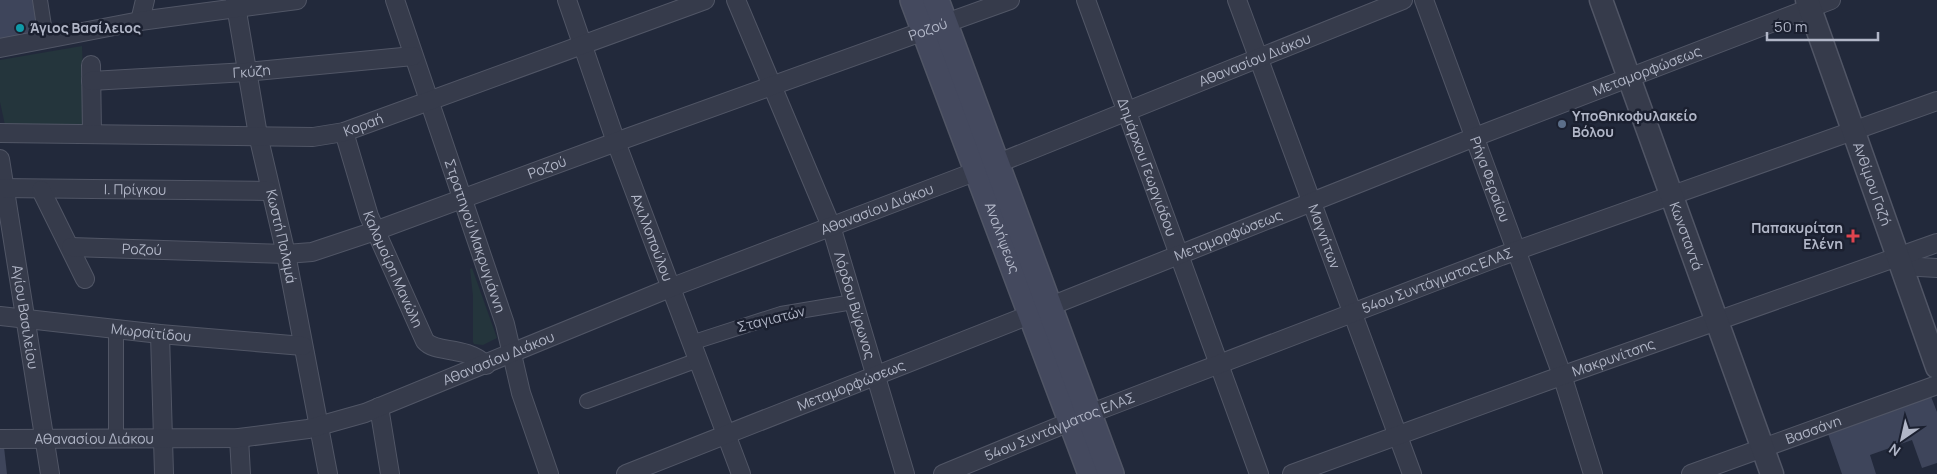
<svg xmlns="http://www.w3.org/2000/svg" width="1937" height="474" viewBox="0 0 1937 474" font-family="Manrope,sans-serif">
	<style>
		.green { fill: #24353c }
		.building { fill: #3e455b }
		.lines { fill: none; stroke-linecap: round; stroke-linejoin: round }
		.pedestrian-casing { stroke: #515666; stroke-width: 16 }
		.minor-casing { stroke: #515666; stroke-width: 20 }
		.tertiary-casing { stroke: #515666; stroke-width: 25 }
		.secondary-casing { stroke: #515666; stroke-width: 28 }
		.pedestrian { stroke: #363b4b; stroke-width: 14 }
		.minor { stroke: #363b4b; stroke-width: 18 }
		.tertiary { stroke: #363b4b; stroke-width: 22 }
		.secondary { stroke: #44495e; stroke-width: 25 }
		.culture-dot { fill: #0f9aa8; stroke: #1b2030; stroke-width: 2 }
		.service-dot { fill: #5c6f8a; stroke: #1b2030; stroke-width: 2 }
		.health-dot { fill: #e0444e; stroke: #1b2030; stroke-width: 2 }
		.labels { text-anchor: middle; stroke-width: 5; stroke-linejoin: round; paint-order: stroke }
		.poi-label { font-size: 14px; font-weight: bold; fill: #b1b6c7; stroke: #1b2030; text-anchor: start }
		.street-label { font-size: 14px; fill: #b1b6c7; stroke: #1b2030 }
	</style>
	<rect width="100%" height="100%" fill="#22293b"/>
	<g class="green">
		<polygon points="82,46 85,125 5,125 0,102 0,60"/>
		<polygon points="472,268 497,338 483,345 474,344 473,342 473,296 470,269"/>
	</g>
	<g class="building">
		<polygon points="0,0 33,0 41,36 0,44"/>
		<polygon points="1930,394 1937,412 1937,463 1922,468 1912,440 1870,455 1876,474 1842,474 1827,431"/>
		<polygon points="0,447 4,447 7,474 0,474"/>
	</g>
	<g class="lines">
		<defs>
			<g id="pedestrian">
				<polyline points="40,0 46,39"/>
				<polyline points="116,330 116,438"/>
				<polyline points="691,343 781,314 853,302"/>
				<polyline points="587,401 698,360"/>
			</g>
			<g id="minor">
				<path id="s1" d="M235,0L258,135L286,254L328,474"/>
				<path id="s2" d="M395,0L505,324L521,393L549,474"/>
				<path id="s3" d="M567,0L616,142L741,474"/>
				<path id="s4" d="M736,0L831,226L905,474"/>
				<path id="s5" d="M1086,0L1259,474"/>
				<path id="s6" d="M1237,0L1412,474"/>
				<path id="s7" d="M1424,0L1562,375L1593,474"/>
				<polyline points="140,21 145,0"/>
				<polyline points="0,48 140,21 297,0"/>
				<polyline points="91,65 92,133"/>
				<path id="s8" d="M91,81L247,72L413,56"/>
				<path id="s9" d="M344,132L369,216L425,341C436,354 465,345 486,365"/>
				<path id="s10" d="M0,133L313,137L344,132L705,0"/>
				<path id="s11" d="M0,159L50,474"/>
				<path id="s12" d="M996,164L1403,0"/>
				<path id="s13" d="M0,188L269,191"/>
				<polyline points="41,190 85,279"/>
				<path id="s14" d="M71,247L286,254L312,252L375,231L616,142L1010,0"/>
				<polyline points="1902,266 1937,268"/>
				<path id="s15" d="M1048,307L1475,137L1831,0"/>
				<path id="s16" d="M0,316L160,334L303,346"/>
				<polyline points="160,334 164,474"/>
				<polyline points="379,407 390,474"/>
				<polyline points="239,438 241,474"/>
				<path id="s17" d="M0,439L239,438L308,429L365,413L670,288L977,171"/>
				<path id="s18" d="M626,474L1032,314"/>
				<path id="s19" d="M943,474L1089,414L1501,256L1937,101"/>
				<path id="s20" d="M1292,474L1547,381L1937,243"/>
				<path id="s21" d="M1691,474L1937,385"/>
			</g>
			<g id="tertiary">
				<path id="s22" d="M1601,0L1772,474"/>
				<path id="s23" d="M1807,0L1937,367"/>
			</g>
			<g id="secondary">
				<path id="s24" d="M913,0L1091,474"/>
				<polyline points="936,0 1111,474"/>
			</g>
		</defs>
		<use href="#pedestrian" class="pedestrian-casing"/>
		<use href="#minor" class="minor-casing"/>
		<use href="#tertiary" class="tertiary-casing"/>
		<use href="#secondary" class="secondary-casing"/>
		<use href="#pedestrian" class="pedestrian"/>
		<use href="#minor" class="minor"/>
		<use href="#tertiary" class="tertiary"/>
		<use href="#secondary" class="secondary"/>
	</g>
	<circle class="culture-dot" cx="20" cy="28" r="5"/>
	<circle class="service-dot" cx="1562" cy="124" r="5"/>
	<path class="health-dot" d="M1850.5 228.5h5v5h5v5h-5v5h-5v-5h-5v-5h5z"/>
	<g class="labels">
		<g class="poi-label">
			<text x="30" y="33">Άγιος Βασίλειος</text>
			<text x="1572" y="121">Υποθηκοφυλακείο<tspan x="1572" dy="16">Βόλου</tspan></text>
			<text x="1843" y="233" text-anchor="end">Παπακυρίτση<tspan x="1843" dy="16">Ελένη</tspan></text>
		</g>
		<g class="street-label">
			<text dy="5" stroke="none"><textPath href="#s14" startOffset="896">Ροζού</textPath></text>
			<text dy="5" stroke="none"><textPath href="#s12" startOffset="279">Αθανασίου Διάκου</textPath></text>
			<text dy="5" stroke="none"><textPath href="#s8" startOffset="161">Γκύζη</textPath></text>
			<text dy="5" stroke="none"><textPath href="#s15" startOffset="644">Μεταμορφώσεως</textPath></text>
			<text dy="5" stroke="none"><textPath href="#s10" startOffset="365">Κοραή</textPath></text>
			<text dy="5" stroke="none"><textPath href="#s14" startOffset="491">Ροζού</textPath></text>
			<text dy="5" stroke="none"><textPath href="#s5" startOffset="178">Δημάρχου Γεωργιάδου</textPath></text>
			<text dy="5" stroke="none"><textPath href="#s7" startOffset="191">Ρήγα Φεραίου</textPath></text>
			<text dy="5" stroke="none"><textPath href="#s23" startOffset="195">Ανθίμου Γαζή</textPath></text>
			<text dy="5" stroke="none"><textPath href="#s13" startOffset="135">Ι. Πρίγκου</textPath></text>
			<text dy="5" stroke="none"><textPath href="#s17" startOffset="919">Αθανασίου Διάκου</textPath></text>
			<text dy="5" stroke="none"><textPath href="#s2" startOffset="249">Στρατηγού Μακρυγιάννη</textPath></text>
			<text dy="5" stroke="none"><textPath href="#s1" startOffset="241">Κωστή Παλαμά</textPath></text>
			<text dy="5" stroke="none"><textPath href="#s24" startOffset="254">Αναλήψεως</textPath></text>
			<text dy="5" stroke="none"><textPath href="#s15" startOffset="194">Μεταμορφώσεως</textPath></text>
			<text dy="5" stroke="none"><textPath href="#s6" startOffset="252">Μαγνήτων</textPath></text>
			<text dy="5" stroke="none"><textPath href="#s22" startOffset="251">Κωνσταντά</textPath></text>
			<text dy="5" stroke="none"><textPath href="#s3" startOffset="252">Αχιλλοπούλου</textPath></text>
			<text dy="5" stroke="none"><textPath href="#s14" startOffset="71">Ροζού</textPath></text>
			<text dy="5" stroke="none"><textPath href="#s9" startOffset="146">Καλομοίρη Μανώλη</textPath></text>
			<text dy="5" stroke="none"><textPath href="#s19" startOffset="531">54ου Συντάγματος ΕΛΑΣ</textPath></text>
			<text dy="5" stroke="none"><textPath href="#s4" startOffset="328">Λόρδου Βύρωνος</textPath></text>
			<text dy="5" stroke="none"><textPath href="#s11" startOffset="160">Αγίου Βασιλείου</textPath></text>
			<text transform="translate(771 319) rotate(-14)" y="5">Σταγιατών</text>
			<text dy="5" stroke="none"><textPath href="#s16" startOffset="152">Μωραϊτίδου</textPath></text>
			<text dy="5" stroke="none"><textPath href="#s20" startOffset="342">Μακρυνίτσης</textPath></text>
			<text dy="5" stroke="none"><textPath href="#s17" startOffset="512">Αθανασίου Διάκου</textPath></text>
			<text dy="5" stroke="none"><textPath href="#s18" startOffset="242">Μεταμορφώσεως</textPath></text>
			<text dy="5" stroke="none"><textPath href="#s19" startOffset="126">54ου Συντάγματος ΕΛΑΣ</textPath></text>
			<text dy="5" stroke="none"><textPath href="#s21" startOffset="130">Βασσάνη</textPath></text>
			<text dy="5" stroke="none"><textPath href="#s17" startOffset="94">Αθανασίου Διάκου</textPath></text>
		</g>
	</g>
	<g transform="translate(1902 439) rotate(214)" stroke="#1b2030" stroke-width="4" paint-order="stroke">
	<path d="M0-4L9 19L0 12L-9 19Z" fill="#b1b6c7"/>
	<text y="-8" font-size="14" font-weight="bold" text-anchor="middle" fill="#b1b6c7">N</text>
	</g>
	<path d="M1767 32v8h111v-8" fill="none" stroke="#b1b6c7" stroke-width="2.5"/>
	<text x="1774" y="32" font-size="15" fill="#b1b6c7" stroke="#1b2030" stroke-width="4" paint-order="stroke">50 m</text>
</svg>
